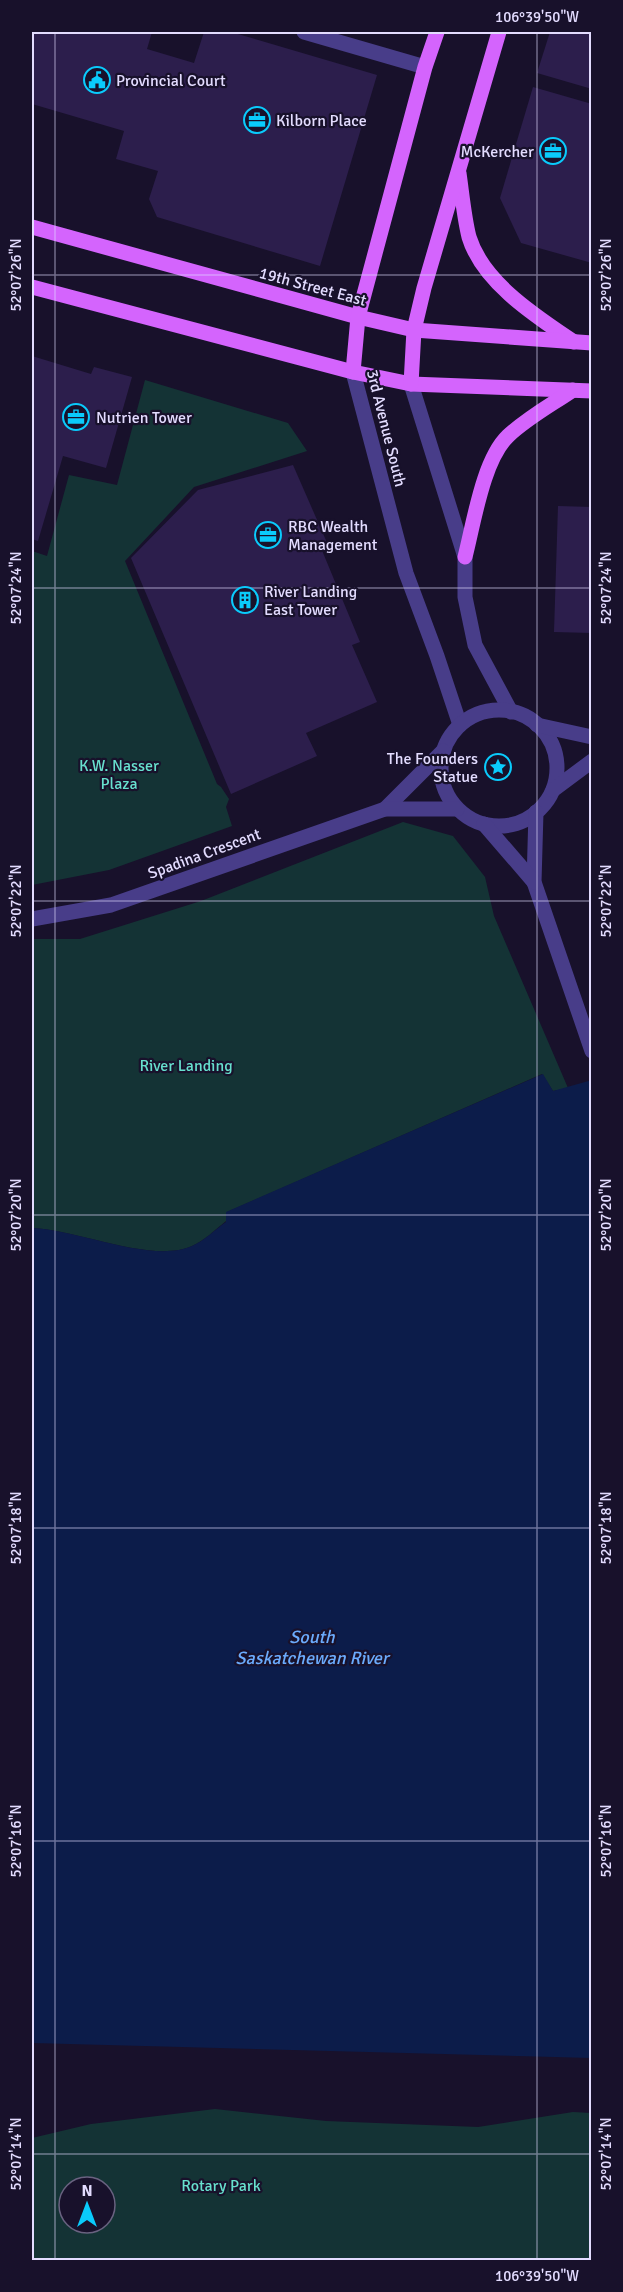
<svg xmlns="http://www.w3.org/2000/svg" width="623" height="2292" viewBox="0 0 623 2292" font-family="Signika,sans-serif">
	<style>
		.green { fill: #143335; fill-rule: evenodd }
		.water { fill: #0c1c4a }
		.building { fill: #2c1e4c }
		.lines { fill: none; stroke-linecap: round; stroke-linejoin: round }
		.minor { stroke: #483d89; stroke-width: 15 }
		.major { stroke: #d464fd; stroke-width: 15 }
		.ticks { fill: none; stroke: #e3dcff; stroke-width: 1.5; stroke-opacity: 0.45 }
		.labels { text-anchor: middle; stroke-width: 4.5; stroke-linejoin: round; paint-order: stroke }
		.poi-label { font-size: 16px; fill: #e3dcff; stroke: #18112b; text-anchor: start }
		.street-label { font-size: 16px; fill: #e3dcff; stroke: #18112b }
		.park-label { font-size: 16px; fill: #67e0ce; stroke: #18112b }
		.water-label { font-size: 18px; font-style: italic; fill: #6babfd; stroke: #18112b }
		.neatline { fill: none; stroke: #e3dcff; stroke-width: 2 }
		.ticks-label { font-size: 15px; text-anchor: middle; fill: #e3dcff }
	</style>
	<rect width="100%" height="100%" fill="#18112b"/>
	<g class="green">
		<polygon points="145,380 288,423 307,451 194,487 125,561 217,784 221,787 229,799 226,807 232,826 109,870 32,885 32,551 47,556 69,475 117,485"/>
		<path d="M403,822L453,836L485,877L494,916L568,1088L553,1091L542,1074L227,1212L226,1221C216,1229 204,1241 192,1246C153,1264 75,1229 32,1228V939H80L201,901Z"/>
		<path d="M215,2109L326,2121L478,2127L573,2112L591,2113V2260H32V2138L91,2124ZM69,2187H105V2223H69Z"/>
	</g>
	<path class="water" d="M543,1074L553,1091L592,1080L591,2058L32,2043V1228C76,1229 152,1264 192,1246C204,1241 216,1229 226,1222V1212Z"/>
	<g class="building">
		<polygon points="32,32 152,32 147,49 194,63 204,32 231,32 377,75 320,266 157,217 149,199 158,171 116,159 124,131 32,104"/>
		<polygon points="550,32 592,32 592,89 537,73"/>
		<polygon points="533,87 592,104 592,263 521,243 500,198"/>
		<polygon points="32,356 91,374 94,367 132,377 106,468 63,456 38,541 32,539"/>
		<polygon points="293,465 328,545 321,548 360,642 352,645 377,702 306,733 317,756 231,794 131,558 198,490"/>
		<polygon points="558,506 592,507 592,633 554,632"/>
	</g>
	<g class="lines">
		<g class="minor">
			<polyline points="304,32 425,67"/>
			<polyline points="353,372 406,573 437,656 460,725"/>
			<polyline points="411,384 465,557 465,597 475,645 511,712"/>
			<circle cx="499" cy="768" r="58"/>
			<polyline points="537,725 592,737"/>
			<polyline points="553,790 592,761"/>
			<polyline points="385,809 443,751"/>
			<polyline points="536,812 534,882 592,1051"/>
			<polyline points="484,824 534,882"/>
			<polyline points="32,919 111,905 385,809 457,809"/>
		</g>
		<g class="major">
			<path d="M459,173C462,194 464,217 469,237C483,283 537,317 574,342"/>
			<polyline points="32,227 358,317 414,330 592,343"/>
			<polyline points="32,287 353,372 411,384 592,391"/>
			<polyline points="353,372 358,317 425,67 437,32"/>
			<polyline points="411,384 414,330 424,288 499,32"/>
			<path d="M465,557C474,522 483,460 508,436C527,418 551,405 573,390"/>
		</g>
	</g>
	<path class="ticks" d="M55,32V2260M537,32V2260M32,275H592M32,588H592M32,901H592M32,1215H592M32,1528H592M32,1841H592M32,2154H592"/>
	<defs>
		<symbol id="civic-ring" viewBox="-11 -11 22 22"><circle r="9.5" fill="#18112b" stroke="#0acbfc" stroke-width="1.5"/><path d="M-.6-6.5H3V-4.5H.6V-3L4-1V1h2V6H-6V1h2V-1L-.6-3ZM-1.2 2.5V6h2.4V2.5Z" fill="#0acbfc"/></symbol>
		<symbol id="office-ring" viewBox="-11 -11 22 22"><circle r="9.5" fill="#18112b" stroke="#0acbfc" stroke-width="1.5"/><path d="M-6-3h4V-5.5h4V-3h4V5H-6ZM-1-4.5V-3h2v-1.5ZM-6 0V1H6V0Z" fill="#0acbfc"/></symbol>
		<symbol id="building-ring" viewBox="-11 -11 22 22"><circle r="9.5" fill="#18112b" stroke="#0acbfc" stroke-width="1.5"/><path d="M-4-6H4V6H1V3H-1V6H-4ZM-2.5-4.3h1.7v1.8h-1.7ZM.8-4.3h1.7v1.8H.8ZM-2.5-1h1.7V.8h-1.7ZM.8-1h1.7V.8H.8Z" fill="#0acbfc"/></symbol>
		<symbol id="sight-ring" viewBox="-11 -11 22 22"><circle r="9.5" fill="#18112b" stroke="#0acbfc" stroke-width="1.5"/><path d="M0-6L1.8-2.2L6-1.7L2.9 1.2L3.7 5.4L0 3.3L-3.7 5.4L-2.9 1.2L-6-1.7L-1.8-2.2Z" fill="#0acbfc"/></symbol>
	</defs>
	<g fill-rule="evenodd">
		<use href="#civic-ring" x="82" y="65" width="30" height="30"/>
		<use href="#office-ring" x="242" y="105" width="30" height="30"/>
		<use href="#office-ring" x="538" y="136" width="30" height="30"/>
		<use href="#office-ring" x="61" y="402" width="30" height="30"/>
		<use href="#office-ring" x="253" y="520" width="30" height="30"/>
		<use href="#building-ring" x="230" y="585" width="30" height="30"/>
		<use href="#sight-ring" x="483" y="752" width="30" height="30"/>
	</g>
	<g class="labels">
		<g class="poi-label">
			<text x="116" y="86">Provincial Court</text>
			<text x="276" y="126">Kilborn Place</text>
			<text x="534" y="157" text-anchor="end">McKercher</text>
			<text x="96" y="423">Nutrien Tower</text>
			<text x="288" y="532">RBC Wealth<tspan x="288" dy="18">Management</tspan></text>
			<text x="264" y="597">River Landing<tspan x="264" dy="18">East Tower</tspan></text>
			<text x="478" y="764" text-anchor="end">The Founders<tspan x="478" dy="18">Statue</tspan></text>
		</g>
		<g class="street-label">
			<text transform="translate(313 286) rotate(15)" y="6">19th Street East</text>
			<text transform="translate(387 428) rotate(76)" y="6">3rd Avenue South</text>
			<text transform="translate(204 853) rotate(-20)" y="6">Spadina Crescent</text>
		</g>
		<g class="park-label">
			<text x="119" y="771">K.W. Nasser<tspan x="119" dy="18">Plaza</tspan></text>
			<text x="186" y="1071">River Landing</text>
			<text x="221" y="2191">Rotary Park</text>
		</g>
		<g class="water-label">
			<text x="312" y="1643">South<tspan x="312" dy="21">Saskatchewan River</tspan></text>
		</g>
	</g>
	<rect width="623" height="2292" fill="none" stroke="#18112b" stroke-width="66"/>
	<g transform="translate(87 2205)"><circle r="28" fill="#18112b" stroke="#696280" stroke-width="1.5"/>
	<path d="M0-4.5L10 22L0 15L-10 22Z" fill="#0acbfc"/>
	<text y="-9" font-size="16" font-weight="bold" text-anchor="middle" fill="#e3dcff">N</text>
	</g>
	<rect x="33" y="33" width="557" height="2226" class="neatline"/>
	<g class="ticks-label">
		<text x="537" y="22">106°39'50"W</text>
		<text transform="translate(16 275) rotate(-90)" y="5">52°07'26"N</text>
		<text transform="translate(606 275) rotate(-90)" y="5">52°07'26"N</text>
		<text transform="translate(16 588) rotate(-90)" y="5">52°07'24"N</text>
		<text transform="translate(606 588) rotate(-90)" y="5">52°07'24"N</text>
		<text transform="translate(16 901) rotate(-90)" y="5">52°07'22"N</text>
		<text transform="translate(606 901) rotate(-90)" y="5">52°07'22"N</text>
		<text transform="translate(16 1215) rotate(-90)" y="5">52°07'20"N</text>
		<text transform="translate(606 1215) rotate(-90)" y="5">52°07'20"N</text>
		<text transform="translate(16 1528) rotate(-90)" y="5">52°07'18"N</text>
		<text transform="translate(606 1528) rotate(-90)" y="5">52°07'18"N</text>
		<text transform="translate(16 1841) rotate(-90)" y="5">52°07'16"N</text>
		<text transform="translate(606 1841) rotate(-90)" y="5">52°07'16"N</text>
		<text transform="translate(16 2154) rotate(-90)" y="5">52°07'14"N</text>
		<text transform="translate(606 2154) rotate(-90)" y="5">52°07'14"N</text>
		<text x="537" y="2281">106°39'50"W</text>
	</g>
</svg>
